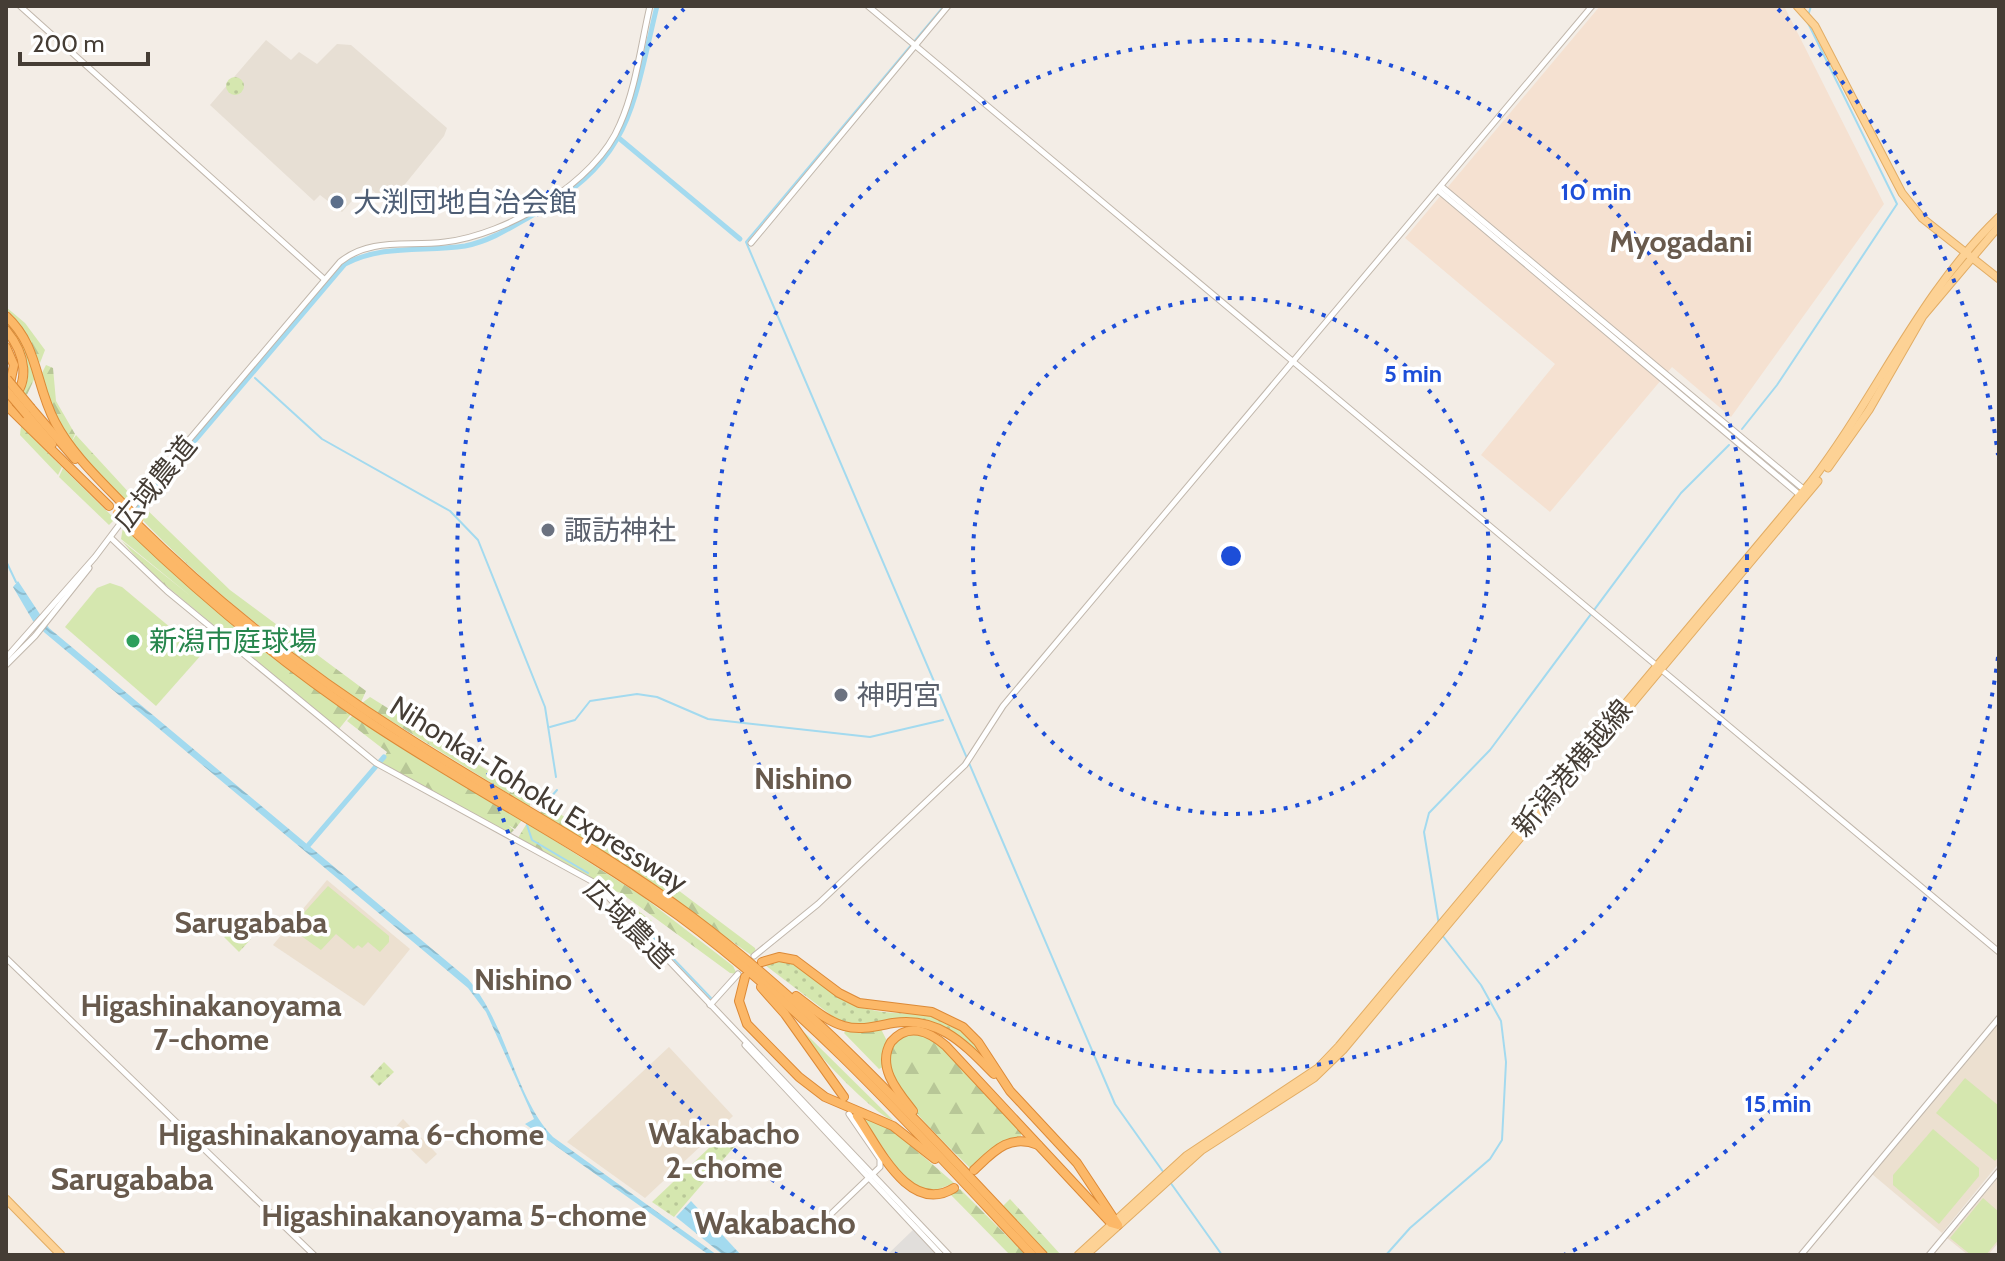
<svg xmlns="http://www.w3.org/2000/svg" width="2005" height="1261" viewBox="0 0 2005 1261" font-family="Cabin,'Noto Sans JP',sans-serif">
	<style>
		.residential { fill: #e7dfd4 }
		.commercial { fill: #f5e1d1 }
		.education { fill: #ece0d0 }
		.green { fill: url(#green-dots) }
		.forest { fill: url(#forest-firs) }
		.pitch { fill: #d5e7af }
		.parking { fill: #e1dedb }
		.water { fill: url(#water-waves) }
		.lines { fill: none; stroke-linecap: round; stroke-linejoin: round }
		.stream { stroke: #a3daef; stroke-width: 2 }
		.canal { stroke: #a3daef; stroke-width: 5 }
		.minor-casing { stroke: #c1b7ac; stroke-width: 7 }
		.major-casing { stroke: #e2ad65; stroke-width: 9 }
		.highway-casing { stroke: #dc8a37; stroke-width: 10 }
		.minor { stroke: #fff; stroke-width: 5 }
		.major { stroke: #fdd295; stroke-width: 7 }
		.highway { stroke: #fcb868; stroke-width: 8 }
		.highway-bridge-casing { stroke: #dc8a37; stroke-width: 10; stroke-linecap: butt }
		.highway-bridge { stroke: #fcb868; stroke-width: 8 }
		.ring { fill: none; stroke: #1d4ed8; stroke-width: 4; stroke-dasharray: 4 8 }
		.service-dot { fill: #5c6f8a; stroke: #fff; stroke-width: 3 }
		.worship-dot { fill: #6b7280; stroke: #fff; stroke-width: 3 }
		.leisure-dot { fill: #2e9e5b; stroke: #fff; stroke-width: 3 }
		.labels { text-anchor: middle; stroke-width: 7; stroke-linejoin: round; paint-order: stroke }
		.service-label { font-size: 28px; fill: #4e5e75; stroke: #fff; text-anchor: start }
		.street-label { font-size: 28px; fill: #453d35; stroke: #fff }
		.worship-label { font-size: 28px; fill: #5b616d; stroke: #fff; text-anchor: start }
		.leisure-label { font-size: 28px; fill: #27864d; stroke: #fff; text-anchor: start }
		.neighbourhood-label { font-size: 30px; font-weight: bold; fill: #685a4d; stroke: #fff }
		.quarter-label { font-size: 32px; font-weight: bold; fill: #685a4d; stroke: #fff }
		.centre { fill: #1d4ed8; stroke: #fff; stroke-width: 4 }
		.ring-label { font-size: 24px; text-anchor: middle; font-weight: bold; fill: #1d4ed8; stroke: #fff; stroke-width: 7; stroke-linejoin: round; paint-order: stroke }
	</style>
	<defs>
		<pattern id="green-dots" width="8" height="8" patternUnits="userSpaceOnUse" patternTransform="scale(2)"><rect width="8" height="8" fill="#d5e7af"/><path d="M2 2h.1M6 6h.1" fill="none" stroke="#b8c797" stroke-width="1.8" stroke-linecap="round"/></pattern>
		<pattern id="forest-firs" width="22" height="20" patternUnits="userSpaceOnUse" patternTransform="scale(2)"><rect width="22" height="20" fill="#d5e7af"/><path d="M5 1l3.5 6h-7zM16 11l3.5 6h-7z" fill="#b8c797"/></pattern>
		<pattern id="water-waves" width="16" height="10" patternUnits="userSpaceOnUse" patternTransform="scale(2)"><rect width="16" height="10" fill="#a3daef"/><path d="M0 5q4-4 8 0t8 0" fill="none" stroke="#8ebcce"/></pattern>
	</defs>
	<rect width="100%" height="100%" fill="#f3ede6"/>
	<polygon class="residential" points="266,40 291,60 299,52 317,64 337,44 351,45 447,128 444,136 389,204 366,185 342,212 320,195 314,201 210,105"/>
	<polygon class="commercial" points="1600,6 1784,6 1884,204 1731,417 1672,367 1550,512 1481,455 1555,364 1405,238"/>
	<g class="education">
		<polygon points="327,880 410,949 364,1006 273,945"/>
		<polygon points="1999,1022 1999,1163 1942,1233 1872,1174"/>
		<polygon points="669,1047 733,1116 645,1198 567,1142"/>
		<polygon points="403,1119 437,1154 426,1164 392,1131"/>
		<polygon points="1999,1177 1999,1242 1988,1255 1968,1255 1947,1238"/>
	</g>
	<g class="green">
		<circle cx="235" cy="86" r="9"/>
		<polygon points="234,927 251,939 239,952 224,937"/>
		<path d="M780,961C808,964 823,990 848,1002C901,1028 951,990 988,1063L962,1038L930,1022L844,1025L765,965Z"/>
		<polygon points="384,1062 394,1072 379,1086 370,1077"/>
		<polygon points="729,1129 740,1140 674,1217 652,1202"/>
	</g>
	<g class="forest">
		<polygon points="6,307 25,323 45,350 40,363"/>
		<polygon points="6,319 15,328 37,373 26,397 21,392 26,376"/>
		<path d="M46,365L53,368L56,401L75,434L72,441L76,435L133,497L129,507C91,467 53,430 42,373Z"/>
		<polygon points="21,426 62,467 58,475 20,435"/>
		<polygon points="63,468 115,519 109,525 59,477"/>
		<path d="M141,504L230,590L366,691L361,702C279,644 202,584 134,511Z"/>
		<polygon points="123,527 220,614 351,714 339,729 146,569 122,541 193,598 121,539"/>
		<polygon points="370,697 530,797 530,807 362,703"/>
		<polygon points="353,715 522,820 515,829 508,825 514,830 511,833 504,831 381,763 387,752 347,721"/>
		<polygon points="546,805 674,887 755,948 756,952 751,955 636,873 540,813"/>
		<polygon points="527,823 642,896 733,966 737,974 730,973 621,893 605,888 606,891 585,874 518,838"/>
		<polygon points="612,892 652,921 643,930 609,894"/>
		<polygon points="847,1029 881,1029 887,1041 882,1056 883,1067 879,1069 844,1033"/>
		<path d="M804,1032L893,1120C879,1119 807,1046 804,1032Z"/>
		<path d="M922,1034L944,1048L1022,1131L1021,1136L999,1143L971,1169C948,1145 895,1099 889,1067C886,1053 894,1043 903,1035Z"/>
		<polygon points="859,1112 895,1132 954,1183 929,1193 905,1180"/>
		<polygon points="960,1189 1026,1255 1010,1255 950,1194"/>
		<polygon points="1010,1199 1061,1255 1049,1255 1003,1206"/>
	</g>
	<g class="pitch">
		<polygon points="110,583 122,587 202,654 156,706 65,627 97,588"/>
		<polygon points="328,886 389,936 389,942 380,952 368,942 362,948 358,945 354,949 336,934 321,950 290,928"/>
		<polygon points="1965,1078 1999,1106 1999,1156 1995,1161 1936,1113"/>
		<polygon points="1933,1129 1979,1168 1979,1176 1939,1224 1893,1185 1893,1175"/>
		<polygon points="1983,1198 1999,1212 1999,1239 1986,1255 1971,1255 1950,1238"/>
	</g>
	<polygon class="parking" points="913,1230 937,1255 887,1255"/>
	<g class="water">
		<path d="M18,581L49,628L468,979C508,1025 514,1096 553,1137L717,1255H709L525,1124L534,1119L486,1012L468,988L45,633L33,621L13,587Z"/>
		<polygon points="691,1201 741,1255 723,1255 676,1217"/>
	</g>
	<g class="lines">
		<g class="stream">
			<polyline points="944,6 746,242 1115,1104 1164,1173"/>
			<polyline points="1808,16 1811,6"/>
			<polyline points="255,378 322,439 450,511 478,540 545,707 556,777"/>
			<polyline points="1742,429 1777,385 1897,204 1808,23"/>
			<polyline points="6,561 16,582"/>
			<polyline points="550,727 575,720 590,701 637,694 657,697 708,719 870,737 943,720"/>
			<polyline points="550,798 557,790"/>
			<polyline points="527,825 532,840 588,873"/>
			<polyline points="618,901 711,998"/>
			<polyline points="1439,925 1424,832 1429,813 1490,750 1681,493 1729,445"/>
			<polyline points="1170,1182 1222,1255"/>
			<polyline points="1386,1255 1410,1228 1490,1159 1502,1140 1506,1062 1501,1021 1481,985 1442,935"/>
			<polyline points="1997,1255 1999,1252"/>
		</g>
		<g class="canal">
			<polyline points="620,139 740,239"/>
			<path d="M135,511L345,264C383,244 424,252 465,246C490,241 510,228 531,216C632,160 632,109 657,6"/>
			<polyline points="306,848 384,757"/>
		</g>
		<defs>
			<g id="minor">
				<polyline points="20,6 324,279"/>
				<polyline points="868,6 1999,952"/>
				<polyline points="1442,187 1807,492"/>
				<polyline points="1439,191 1801,496"/>
				<polyline points="751,243 948,6"/>
				<polyline points="111,538 167,591 376,763 595,883 949,1255"/>
				<path d="M6,658L95,557L138,500L340,262C371,237 407,247 445,242C506,235 596,183 620,124C636,88 641,44 650,6"/>
				<polyline points="6,665 35,636 89,568"/>
				<polyline points="754,956 818,904 965,765 1003,706 1592,6"/>
				<polyline points="6,958 314,1255"/>
				<polyline points="710,1005 738,974"/>
				<polyline points="745,1045 941,1255"/>
				<polyline points="832,1213 880,1167 880,1159 849,1114"/>
				<polyline points="1801,1255 1999,1018"/>
				<polyline points="1929,1255 1999,1171"/>
			</g>
			<g id="major">
				<polyline points="1797,6 1815,26 1902,193 1922,218 1999,279"/>
				<polyline points="1828,468 1869,410 1923,316 1999,226"/>
				<polyline points="6,1199 61,1255"/>
				<path d="M1078,1255L1186,1156L1318,1068L1339,1046L1810,483C1877,396 1919,294 1999,217"/>
				<polyline points="1086,1255 1202,1150 1314,1078 1343,1050 1818,481"/>
			</g>
			<g id="highway">
				<path d="M6,316C39,346 35,385 55,422C71,453 99,479 123,504"/>
				<path d="M6,330C25,353 33,384 6,405"/>
				<polyline points="6,347 14,365 9,388"/>
				<polyline points="6,405 109,506"/>
				<polyline points="31,408 75,459"/>
				<polyline points="27,415 52,444"/>
				<path d="M136,523C217,603 309,675 405,736C500,797 601,849 691,916C822,1014 931,1136 1043,1255"/>
				<path d="M132,529C206,600 285,666 371,723C472,790 581,845 679,916C811,1013 920,1136 1032,1255"/>
				<path d="M762,962L779,957L795,960L839,993L859,1003L932,1012L963,1027L978,1042L1010,1091L1077,1163L1118,1225L1111,1223L946,1046C929,1031 908,1022 891,1042C876,1067 898,1092 913,1111"/>
				<polyline points="745,977 739,1001 747,1024 799,1077 825,1097 893,1126 935,1159"/>
				<polyline points="761,987 785,1014 844,1097"/>
				<path d="M796,996C811,1007 826,1021 844,1026C860,1031 877,1026 893,1023C939,1016 964,1044 994,1074"/>
				<path d="M857,1116C878,1146 909,1216 954,1188"/>
				<path d="M974,1170C993,1152 1009,1133 1038,1145"/>
			</g>
		</defs>
		<use href="#minor" class="minor-casing"/>
		<use href="#major" class="major-casing"/>
		<use href="#highway" class="highway-casing"/>
		<use href="#minor" class="minor"/>
		<use href="#major" class="major"/>
		<use href="#highway" class="highway"/>
		<defs>
			<g id="highway-bridge">
				<polyline points="7,379 31,408"/>
				<polyline points="6,390 27,415"/>
				<polyline points="123,504 139,520"/>
				<polyline points="117,513 132,529"/>
			</g>
		</defs>
		<use href="#highway-bridge" class="highway-bridge-casing"/>
		<use href="#highway-bridge" class="highway-bridge"/>
	</g>
	<g class="ring">
		<circle cx="1231" cy="556" r="258"/>
		<circle cx="1231" cy="556" r="516"/>
		<path d="M1998 657A774 774 0 0 1 1564 1255M898 1255A774 774 0 0 1 684 9M1778 9A774 774 0 0 1 1998 455"/>
	</g>
	<circle class="service-dot" cx="337" cy="202" r="8"/>
	<g class="worship-dot">
		<circle cx="548" cy="530" r="8"/>
		<circle cx="841" cy="695" r="8"/>
	</g>
	<circle class="leisure-dot" cx="133" cy="641" r="8"/>
	<g class="labels">
		<g class="service-label">
			<text x="353" y="212">大渕団地自治会館</text>
		</g>
		<g class="street-label">
			<text transform="translate(155 483) rotate(-51)" y="10">広域農道</text>
			<text transform="translate(1572 768) rotate(-50)" y="10">新潟港横越線</text>
			<text transform="translate(539 794) rotate(32)" y="10">Nihonkai-Tohoku Expressway</text>
			<text transform="translate(629 923) rotate(45)" y="10">広域農道</text>
		</g>
		<g class="worship-label">
			<text x="564" y="540">諏訪神社</text>
			<text x="857" y="705">神明宮</text>
		</g>
		<g class="leisure-label">
			<text x="149" y="651">新潟市庭球場</text>
		</g>
		<g class="neighbourhood-label">
			<text x="1681" y="252">Myogadani</text>
			<text x="803" y="789">Nishino</text>
			<text x="251" y="933">Sarugababa</text>
			<text x="523" y="990">Nishino</text>
			<text x="211" y="1016">Higashinakanoyama<tspan x="211" dy="34">7-chome</tspan></text>
			<text x="724" y="1144">Wakabacho<tspan x="724" dy="34">2-chome</tspan></text>
			<text x="351" y="1145">Higashinakanoyama 6-chome</text>
			<text x="454" y="1226">Higashinakanoyama 5-chome</text>
		</g>
		<g class="quarter-label">
			<text x="132" y="1190">Sarugababa</text>
			<text x="775" y="1234">Wakabacho</text>
		</g>
	</g>
	<circle cx="1231" cy="556" r="12" class="centre"/>
	<g class="ring-label">
		<text x="1596" y="200">10 min</text>
		<text x="1413" y="382">5 min</text>
		<text x="1778" y="1112">15 min</text>
	</g>
	<rect width="2005" height="1261" fill="none" stroke="#453d35" stroke-width="16"/>
	<path d="M20 52v12h128v-12" fill="none" stroke="#453d35" stroke-width="4"/>
	<text x="32" y="52" font-size="24" fill="#453d35" stroke="#ffffff" stroke-width="6" paint-order="stroke">200 m</text>
</svg>
